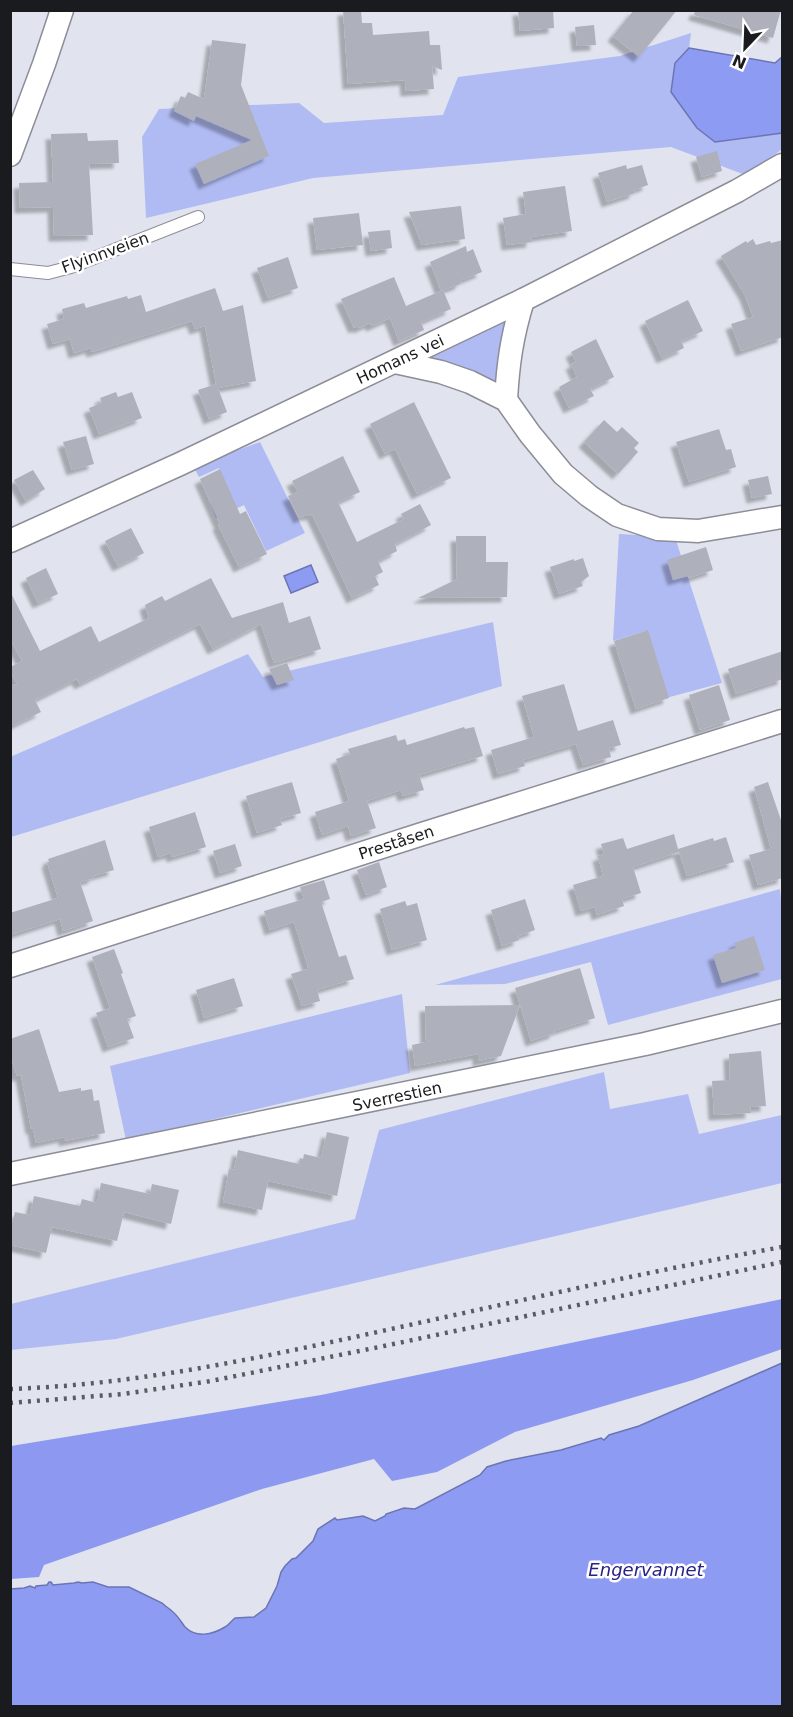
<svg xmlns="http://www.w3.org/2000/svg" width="793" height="1717" viewBox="0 0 793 1717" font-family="'DejaVu Sans',sans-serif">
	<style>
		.green { fill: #b0bbf3 }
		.forest { fill: #8d99f1 }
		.water { fill: #8e9bf3; stroke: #6b75b3; stroke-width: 1.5 }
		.building { fill: #aeb0bb; filter: url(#shadow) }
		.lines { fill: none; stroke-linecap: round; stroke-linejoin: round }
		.service-casing { stroke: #8b8d97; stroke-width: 14 }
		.minor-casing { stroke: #8b8d97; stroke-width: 25 }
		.service { stroke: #fff; stroke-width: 12 }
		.minor { stroke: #fff; stroke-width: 22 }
		.rail { stroke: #5a5c61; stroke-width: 4.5; stroke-dasharray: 3 6; stroke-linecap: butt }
		.labels { text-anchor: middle; stroke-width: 5; stroke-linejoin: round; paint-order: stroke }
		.street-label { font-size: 16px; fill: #1a1b1e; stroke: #fff }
		.water-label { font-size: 18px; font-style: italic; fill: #282286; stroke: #fff }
	</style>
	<defs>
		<filter id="shadow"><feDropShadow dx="-5.5" dy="5.5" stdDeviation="1.5" flood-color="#0004"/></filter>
	</defs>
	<rect width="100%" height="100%" fill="#e1e4ee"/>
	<g class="green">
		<polygon points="691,33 689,48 675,63 671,92 697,128 715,142 782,133 782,149 748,176 671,147 313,178 146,218 142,137 159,109 299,103 324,123 443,115 458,77 620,56"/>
		<polygon points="509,314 495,381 418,356"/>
		<polygon points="260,442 305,533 266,551 244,505 216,518 210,501 229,492 219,468 199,477 193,466"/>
		<polygon points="619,534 675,537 722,683 666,698 645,631 613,641"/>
		<polygon points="493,622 502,686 11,837 10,757 248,654 263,677"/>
		<polygon points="780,889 782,912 782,979 608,1025 591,962 505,984 435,985"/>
		<polygon points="402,994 410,1073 126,1140 110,1066"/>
		<polygon points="604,1072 610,1109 688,1094 699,1134 782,1115 782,1183 116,1339 11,1350 11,1304 355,1219 379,1130"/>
	</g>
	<polygon class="forest" points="782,1299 782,1349 693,1380 515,1432 437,1472 392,1481 374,1459 262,1489 44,1565 39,1577 11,1579 11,1446 321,1395"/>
	<g class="water">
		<polygon points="689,48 775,63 782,57 782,133 715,142 697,128 671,92 675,63"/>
		<polygon points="311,565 318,582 291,593 284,576"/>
		<path d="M782,1363V1706H11V1589L24,1588L30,1586L35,1588L36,1586L47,1585L49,1582H51L53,1585L74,1583L78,1582L82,1583L93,1582L108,1587H129L162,1603C166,1607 169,1608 173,1612C178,1616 181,1622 185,1627C196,1638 212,1635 225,1627C229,1625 231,1621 235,1618L254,1617L266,1608L277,1586L281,1572L285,1566L292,1559L296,1558L313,1541L318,1529L335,1518L337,1520L363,1516L375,1521L385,1516L386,1514L404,1508L415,1509L480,1475L487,1467L506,1461L561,1450L601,1438L604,1440L609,1435L639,1426Z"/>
	</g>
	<g class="building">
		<polygon points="343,10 361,10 362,23 372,23 373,35 429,31 430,45 440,45 442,70 432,66 434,89 406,91 405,80 348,84"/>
		<polygon points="518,10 553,10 554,28 520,31"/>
		<polygon points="634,10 677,10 639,57 613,36"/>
		<polygon points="695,10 781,10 773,38 694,15"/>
		<polygon points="594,25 596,45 577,46 575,27"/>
		<polygon points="212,40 246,44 241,85 269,156 204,184 195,164 252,140 196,116 194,121 174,111 181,96 185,98 188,92 204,99"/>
		<polygon points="87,133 88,141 118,140 119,163 89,164 93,235 54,236 53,207 20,208 19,183 53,182 51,134"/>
		<polygon points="717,151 722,171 702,177 696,157"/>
		<polygon points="626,165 627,169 642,165 648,185 634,190 635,193 607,202 598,173"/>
		<polygon points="565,186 572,231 531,237 532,242 507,245 503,218 526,214 523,192"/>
		<polygon points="461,206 465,239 422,245 409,212"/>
		<polygon points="359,213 363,245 317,250 313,218"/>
		<polygon points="390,230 392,248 371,251 368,232"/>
		<polygon points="753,239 756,245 770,241 771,243 783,240 783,337 741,351 731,324 753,317 745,295 721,256 746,241 747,243"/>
		<polygon points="466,246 467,252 473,249 482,272 462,280 460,284 441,291 430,262"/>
		<polygon points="288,257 298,288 268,298 257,268"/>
		<polygon points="394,277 406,306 443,290 451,309 421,322 424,330 399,341 390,318 372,326 370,323 359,328 358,326 354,328 341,299"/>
		<polygon points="215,288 223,311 243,305 256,381 218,388 227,412 209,419 198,390 216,384 205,326 195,329 192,321 92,352 91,348 74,353 70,339 53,344 47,324 64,319 62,309 84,303 86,308 127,296 128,299 141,295 146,312"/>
		<polygon points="688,300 703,331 681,341 684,348 662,358 645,321"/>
		<polygon points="596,339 614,377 590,389 594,396 569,408 559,387 577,377 571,364 576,362 571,352"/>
		<polygon points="116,392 118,397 132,392 142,418 99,434 89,408 102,403 100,398"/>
		<polygon points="414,402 451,478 417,494 395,449 385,454 370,424"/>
		<polygon points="604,420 617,432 622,427 639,443 634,448 638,452 618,474 584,442"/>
		<polygon points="719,429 726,450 731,449 736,467 689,482 676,442"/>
		<polygon points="86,436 94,464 72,470 63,442"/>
		<polygon points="343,456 360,492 338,502 357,542 404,519 401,514 420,504 431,525 395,544 397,551 378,561 383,572 375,576 379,585 352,598 312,514 309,516 309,514 299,518 288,496 298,492 292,481"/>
		<polygon points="220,469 240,514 246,511 267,554 239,567 218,525 220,524 200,479"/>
		<polygon points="33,470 45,489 26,501 14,480"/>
		<polygon points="768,476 772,494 752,498 748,480"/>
		<polygon points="131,528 144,553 118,566 105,541"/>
		<polygon points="456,536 486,536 486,562 508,562 507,597 418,598 457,579"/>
		<polygon points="706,547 713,570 689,578 688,576 673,580 667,560"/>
		<polygon points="583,558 589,576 581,582 583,586 559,594 550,567 574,559 574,561"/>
		<polygon points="46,568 58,594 38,603 26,578"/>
		<polygon points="211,578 232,618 283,602 289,623 310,616 321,649 274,663 261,624 213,649 200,624 80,684 77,679 35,700 41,712 10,727 10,687 17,684 10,671 10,667 22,661 10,639 10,591 40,651 91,626 99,642 149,618 145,605 162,596 165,601"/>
		<polygon points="648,630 669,698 636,709 614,641"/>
		<polygon points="783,651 783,679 736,694 728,669"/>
		<polygon points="287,663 294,680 277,685 269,669"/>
		<polygon points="564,684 578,731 613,720 621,745 609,748 611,757 583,765 576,744 523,760 525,766 498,774 491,750 534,737 522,696"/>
		<polygon points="719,685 730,720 700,730 689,695"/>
		<polygon points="464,727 465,729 474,727 483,756 419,775 424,790 403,796 401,790 367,801 376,828 351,836 348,826 322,835 315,812 349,801 336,759 350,754 348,749 396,735 398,741 405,739 407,745"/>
		<polygon points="292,782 301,813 280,819 282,825 257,833 246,796"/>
		<polygon points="768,782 783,826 783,878 758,885 749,855 771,849 754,787"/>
		<polygon points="195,812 206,847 172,857 171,853 158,857 149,827"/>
		<polygon points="674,834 678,849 713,838 714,841 726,837 734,862 687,876 679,852 633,867 641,893 622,899 624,906 597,915 595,907 581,911 573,885 603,876 598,856 604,854 601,844 623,838 627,849"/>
		<polygon points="105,840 114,870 93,876 94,878 80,882 93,921 63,931 60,919 10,935 10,913 58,898 47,862 49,862 48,859"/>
		<polygon points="235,844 242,866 220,873 213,851"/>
		<polygon points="379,862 387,887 366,895 357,870"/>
		<polygon points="324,880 330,899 321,902 339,957 346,955 354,979 317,990 320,1001 302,1006 291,974 307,969 308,967 294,922 270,930 264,911 304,899 300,887"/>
		<polygon points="525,899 535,930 518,936 519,940 502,946 491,910"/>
		<polygon points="405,901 407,906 417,903 427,940 392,950 380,909"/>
		<polygon points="754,936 765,970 722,983 713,955 736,948 734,943"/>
		<polygon points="114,949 123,973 121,974 136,1016 127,1019 134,1038 108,1047 96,1013 110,1008 92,957"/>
		<polygon points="580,968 595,1018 554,1031 555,1033 531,1041 520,1005 501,1056 478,1061 478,1054 415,1066 412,1045 426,1042 425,1006 520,1005 515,988"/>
		<polygon points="234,978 243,1006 204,1018 196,990"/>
		<polygon points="39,1029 59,1092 81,1088 81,1091 92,1089 94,1101 99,1100 105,1133 64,1141 64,1137 36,1143 33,1128 31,1129 21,1075 17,1076 10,1055 10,1039"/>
		<polygon points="761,1051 766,1106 750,1107 751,1113 714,1115 712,1081 730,1080 729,1054"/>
		<polygon points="327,1132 349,1137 337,1196 268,1181 262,1210 223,1202 229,1169 234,1170 238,1150 299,1164 300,1158 303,1159 304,1154 321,1158"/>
		<polygon points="101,1183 150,1194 152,1184 179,1190 171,1224 124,1212 117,1241 52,1227 46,1253 10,1245 10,1230 15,1212 30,1215 34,1196 80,1206 82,1199 97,1203"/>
	</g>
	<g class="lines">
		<defs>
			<polyline id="service" points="10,269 48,273 71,267 198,217"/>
			<g id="minor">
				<polyline points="10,155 44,64 62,10"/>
				<polyline points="395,362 441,372 470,382 506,400 530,434 563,474 589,496 617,515 658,529 698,531 782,517"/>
				<path d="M506,400C508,363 512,336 523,300"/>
				<polyline points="10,541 180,464 523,300 737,191 782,165"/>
				<polyline points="10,966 419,835 782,721"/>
				<polyline points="10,1174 645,1044 782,1011"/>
			</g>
		</defs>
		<use href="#service" class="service-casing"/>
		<use href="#minor" class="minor-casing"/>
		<use href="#service" class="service"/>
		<use href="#minor" class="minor"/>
		<g class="rail">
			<path d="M10,1389C133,1385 254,1359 373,1333C510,1303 645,1272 782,1247"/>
			<polyline points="10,1403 123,1394 211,1381 384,1346 782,1262"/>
		</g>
	</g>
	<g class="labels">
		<g class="street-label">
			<text transform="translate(105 252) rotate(-20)" y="6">Flyinnveien</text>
			<text transform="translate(400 359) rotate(-25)" y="6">Homans vei</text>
			<text transform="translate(396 842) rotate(-18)" y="6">Preståsen</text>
			<text transform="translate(397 1096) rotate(-12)" y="6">Sverrestien</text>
		</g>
		<g class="water-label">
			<text x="646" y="1576">Engervannet</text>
		</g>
	</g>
	<rect width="793" height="1717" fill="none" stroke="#1a1b1e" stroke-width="24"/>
	<g transform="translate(745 48) rotate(203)" stroke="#ffffff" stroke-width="4.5" paint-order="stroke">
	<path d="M0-4.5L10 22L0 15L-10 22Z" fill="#1a1b1e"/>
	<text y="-9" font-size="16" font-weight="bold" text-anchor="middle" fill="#1a1b1e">N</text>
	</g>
</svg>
